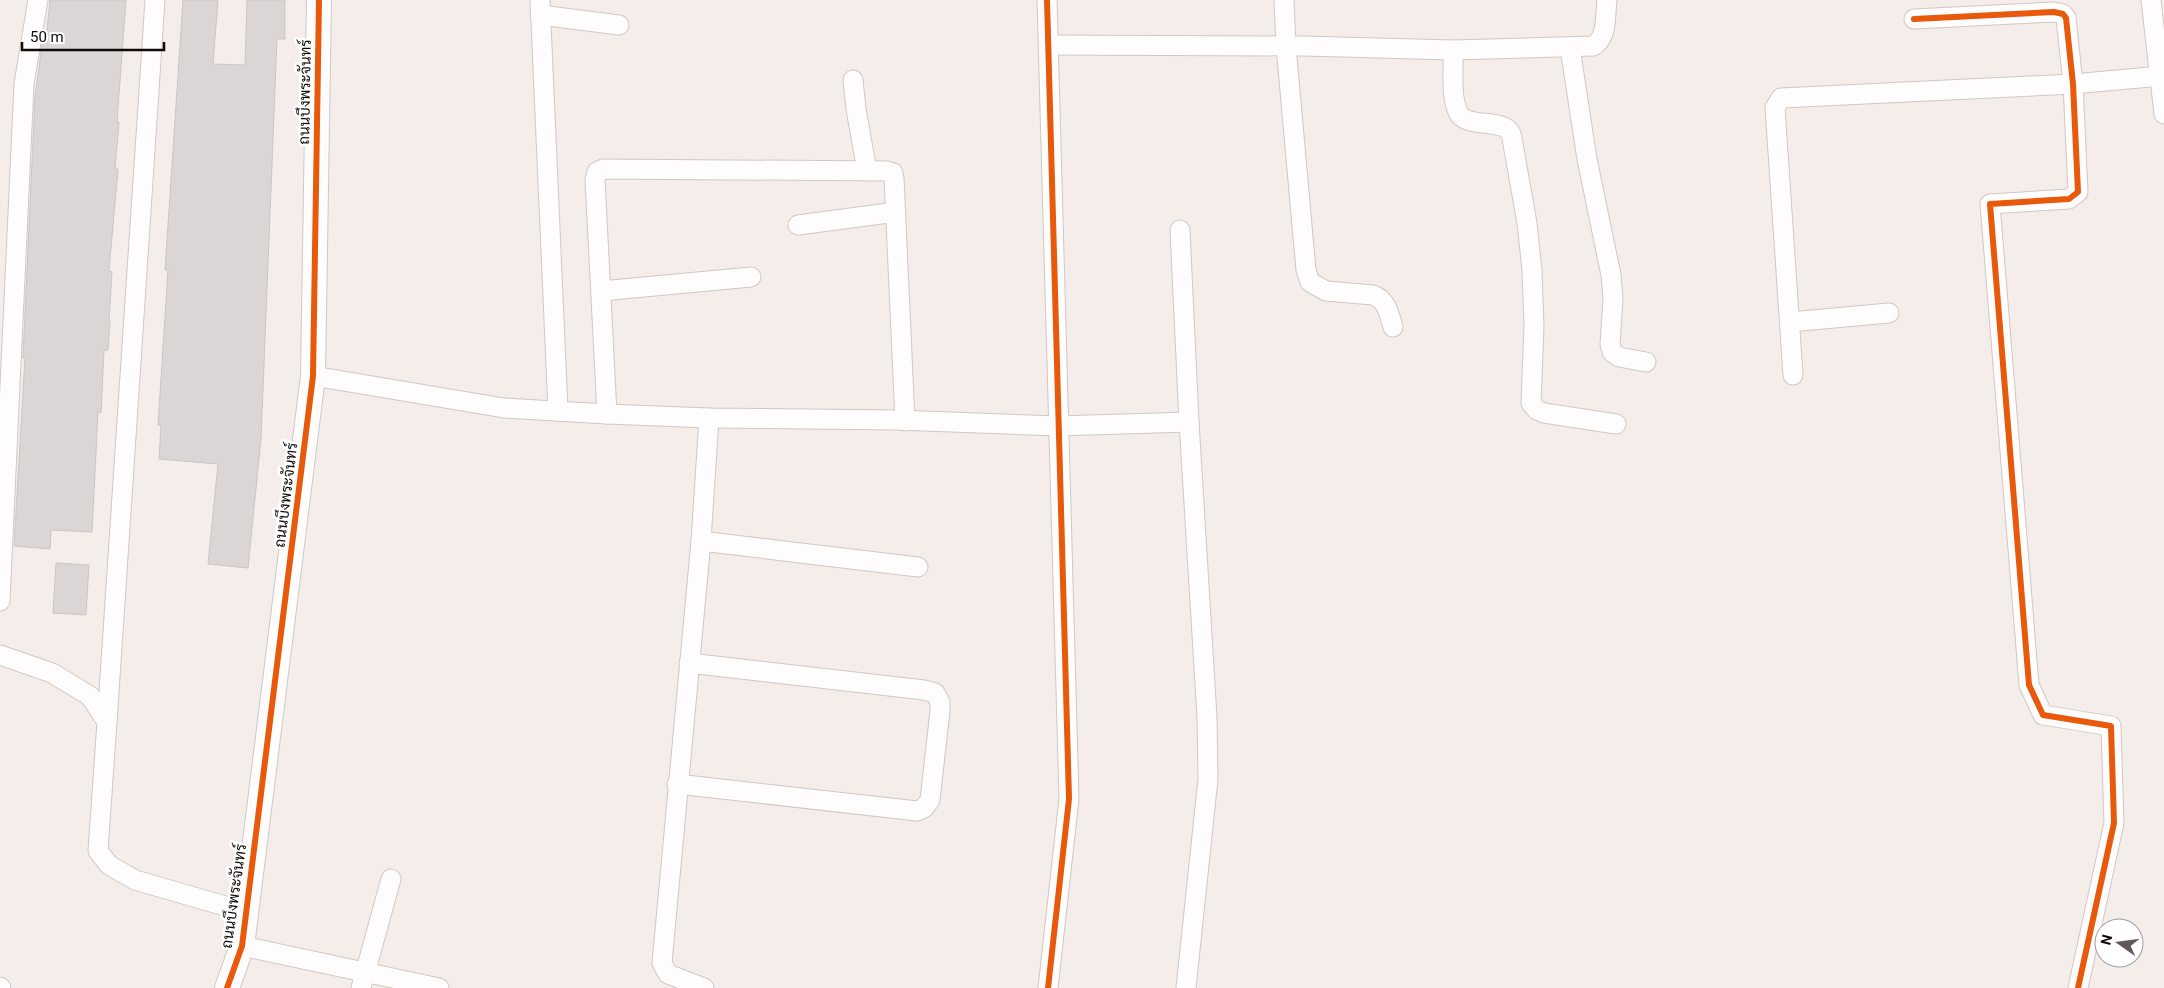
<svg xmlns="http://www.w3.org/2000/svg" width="2164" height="988" viewBox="0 0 2164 988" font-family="Roboto,Sarabun,sans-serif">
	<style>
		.building { fill: #dbd5d5; stroke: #cbc5c5 }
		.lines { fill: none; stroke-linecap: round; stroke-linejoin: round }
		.minor-casing { stroke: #cfc8c4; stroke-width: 21 }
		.tertiary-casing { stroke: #cfc8c4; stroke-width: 26 }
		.minor { stroke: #fefcfc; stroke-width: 19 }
		.tertiary { stroke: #fefcfc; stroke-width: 24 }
		.cycleway-casing { stroke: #fff; stroke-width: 9 }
		.cycleway { stroke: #e8590c; stroke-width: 6 }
		.labels { text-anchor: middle; stroke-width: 5; stroke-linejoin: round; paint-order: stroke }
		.street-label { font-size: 15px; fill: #0f0a08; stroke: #fff }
	</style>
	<rect width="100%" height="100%" fill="#f5ede9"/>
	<g class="building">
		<polygon points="50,0 126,0 117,122 119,122 115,169 118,169 109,271 112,272 109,320 110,320 108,350 104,350 101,413 98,412 92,532 51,530 50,549 14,546 25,358 23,358 35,97 44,30 47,30"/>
		<polygon points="183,0 218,0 213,64 245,65 247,0 285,0 285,39 277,39 261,439 248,568 208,564 218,464 159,459 161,425 158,425 168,270 165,270"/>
		<polygon points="56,563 89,565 86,615 53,613"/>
	</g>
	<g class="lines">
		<defs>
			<g id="minor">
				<polyline points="540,0 558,411"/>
				<polyline points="1047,0 1069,799 1048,988"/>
				<path d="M1284,0L1286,46L1306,270L1310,282L1326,291L1373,295C1387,300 1389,314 1393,327"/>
				<polyline points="2151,0 2164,114"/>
				<polyline points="540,15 619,25"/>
				<polyline points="1914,19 2054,12 2063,14 2066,18 2073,84 2078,192 2069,199 1990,204 2029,685 2043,715 2111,726 2114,823 2078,988"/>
				<path d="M1049,45L1303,46L1453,50L1593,46C1608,38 1605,15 1607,0"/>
				<polyline points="1570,48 1587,159 1611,275 1613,298 1610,344 1612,352 1619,357 1646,362"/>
				<path d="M1453,50C1454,69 1450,94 1458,112C1465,129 1501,118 1510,132C1512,135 1512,140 1513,144L1527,223L1532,270L1534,327L1531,403L1537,410L1544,413L1616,424"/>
				<polyline points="853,80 856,109 867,171"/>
				<polyline points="798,225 896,212"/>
				<polyline points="1180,230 1189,422 1207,717 1208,779 1186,988"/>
				<polyline points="601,291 751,277"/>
				<polyline points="1790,322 1889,313"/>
				<polyline points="1793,375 1775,108 1781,98 2073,84 2161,76"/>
				<polyline points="313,376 504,408 607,414 709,418 897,420 1057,426 1189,422"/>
				<polyline points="607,414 595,180 597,172 603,169 887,171 893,173 894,178 905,421"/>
				<polyline points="701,541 918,567"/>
				<polyline points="0,601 24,84 38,0"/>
				<polyline points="0,655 52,673 90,696 107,722 98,851 109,865 135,880 246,912"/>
				<polyline points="107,722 155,0"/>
				<polyline points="677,784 917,811 924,808 930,800 940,711 940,702 935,693 924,690 689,663"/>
				<polyline points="242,946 439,988"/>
				<polyline points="0,987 1,988"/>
				<polyline points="361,988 391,879"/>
				<polyline points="704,988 668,974 662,963 701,541 709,418"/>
			</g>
			<polyline id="tertiary" points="227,988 242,946 313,376 319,0"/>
		</defs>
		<use href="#minor" class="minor-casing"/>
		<use href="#tertiary" class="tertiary-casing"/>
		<use href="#minor" class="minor"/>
		<use href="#tertiary" class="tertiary"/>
		<defs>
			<g id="cycleway">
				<polyline points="1047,0 1069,799 1048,988"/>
				<polyline points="1914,19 2054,12 2063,14 2066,18 2073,84 2078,192 2069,199 1990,204 2029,685 2043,715 2111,726 2114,823 2078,988"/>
				<polyline points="227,988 242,946 313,376 319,0"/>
			</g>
		</defs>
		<use href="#cycleway" class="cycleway-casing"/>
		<use href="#cycleway" class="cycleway"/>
	</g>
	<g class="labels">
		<g class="street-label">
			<text transform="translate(305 92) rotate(-89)" y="5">ถนนบึงพระจันทร์</text>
			<text transform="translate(286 495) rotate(-83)" y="5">ถนนบึงพระจันทร์</text>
			<text transform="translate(234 896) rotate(-82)" y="5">ถนนบึงพระจันทร์</text>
		</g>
	</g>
	<g transform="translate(2119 943) rotate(284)"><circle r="24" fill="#ffffff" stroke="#9f9d9c"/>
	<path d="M0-4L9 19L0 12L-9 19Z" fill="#605957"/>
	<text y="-8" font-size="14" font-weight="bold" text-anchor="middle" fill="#0f0a08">N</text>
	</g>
	<path d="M22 42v8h142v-8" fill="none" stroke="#0f0a08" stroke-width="2.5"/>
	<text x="30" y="42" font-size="15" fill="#0f0a08" stroke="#ffffff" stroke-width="4" paint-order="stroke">50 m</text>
</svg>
